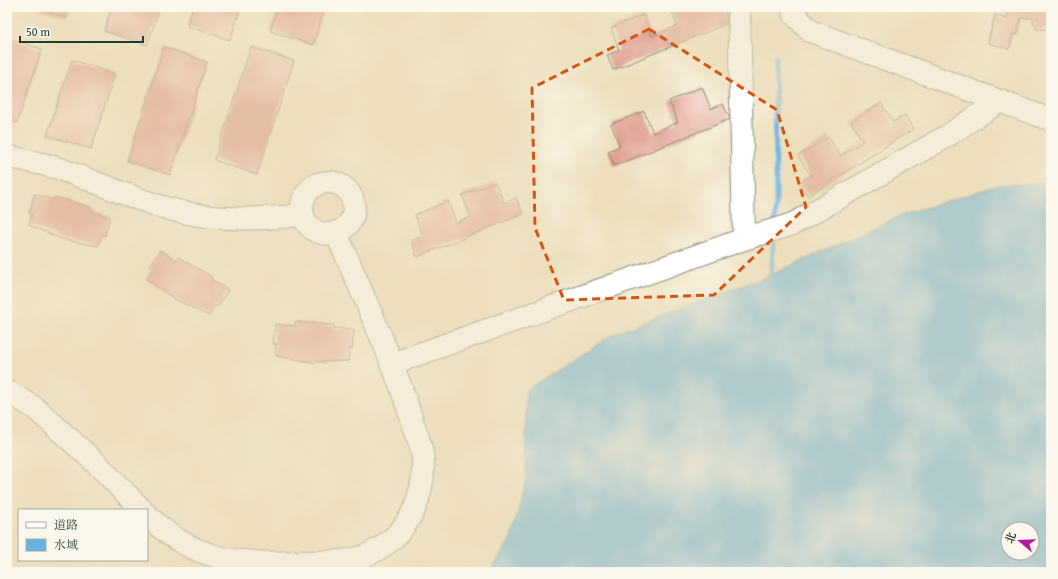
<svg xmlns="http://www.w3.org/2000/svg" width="1058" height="579" viewBox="0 0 1058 579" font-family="'Gentium Book Plus','Noto Serif SC',serif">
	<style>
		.water { fill: #68b2e0; stroke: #44788a; fill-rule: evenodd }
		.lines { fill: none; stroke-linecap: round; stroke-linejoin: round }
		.stream { stroke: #68b2e0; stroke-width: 5 }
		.building { fill: #de978a }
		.minor-casing { stroke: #868e78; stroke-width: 24 }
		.minor { stroke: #fff; stroke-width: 22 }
		.marked { fill: none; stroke: #d45610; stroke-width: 3; stroke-dasharray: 8 5; stroke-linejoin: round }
	</style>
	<rect width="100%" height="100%" fill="#fbf7ec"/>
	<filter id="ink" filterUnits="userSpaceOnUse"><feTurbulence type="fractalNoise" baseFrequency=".025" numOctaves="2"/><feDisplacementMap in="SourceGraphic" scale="8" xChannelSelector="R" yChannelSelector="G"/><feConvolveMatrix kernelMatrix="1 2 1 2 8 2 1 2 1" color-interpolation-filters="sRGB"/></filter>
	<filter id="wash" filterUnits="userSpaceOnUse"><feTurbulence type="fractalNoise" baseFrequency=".012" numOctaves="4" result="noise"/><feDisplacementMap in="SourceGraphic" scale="16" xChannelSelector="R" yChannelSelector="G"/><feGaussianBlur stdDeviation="0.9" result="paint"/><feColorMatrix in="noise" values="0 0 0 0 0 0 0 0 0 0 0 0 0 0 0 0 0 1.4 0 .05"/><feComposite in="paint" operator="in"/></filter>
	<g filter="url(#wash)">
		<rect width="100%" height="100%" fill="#eddfbc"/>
		<path class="water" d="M1051,182V572H490L511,539L526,478V390L613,334L771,275L902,215L998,185ZM1008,529H1032V553H1008Z"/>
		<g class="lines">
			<g class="stream">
				<polyline points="775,224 776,203 775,58"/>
				<polyline points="771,275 774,236"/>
			</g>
		</g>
		<g id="blocks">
			<g class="building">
				<polygon points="34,7 70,7 67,18"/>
				<polygon points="112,7 160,7 147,45 104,31"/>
				<polygon points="193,7 241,7 230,40 187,26"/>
				<polygon points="278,7 325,7 313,45 270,31"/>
				<polygon points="670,7 708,7 710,12 723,7 729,23 613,70 607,55 619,50 611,28 643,15 652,36 677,26"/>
				<polygon points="1007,7 1051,7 1051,29 1036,29 1036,24 1033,24 1033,18 1021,18 1017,35 1013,34 1009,49 988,43 995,15 1007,19"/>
				<polygon points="7,38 42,49 17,123 7,120"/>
				<polygon points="164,47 207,62 170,175 127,161"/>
				<polygon points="251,47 294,61 257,175 214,160"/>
				<polygon points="72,60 115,74 91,149 47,135"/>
				<polygon points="702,87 711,109 723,104 730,119 614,166 608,151 620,146 611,124 644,111 653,133 678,122 669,101"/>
				<polygon points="881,103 893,122 905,115 913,129 808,196 799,182 811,175 798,156 828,137 841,156 863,141 851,122"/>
				<polygon points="495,182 504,203 516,198 523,214 417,257 411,241 423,236 415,215 448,201 456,223 471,217 462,195"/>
				<polygon points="35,194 54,200 55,197 92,208 91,211 110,217 105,236 102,235 98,246 62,239 29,225 32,214 29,213"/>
				<polygon points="160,250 176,260 178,257 212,277 211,280 228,290 218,307 215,305 209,316 176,300 146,279 153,268 150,266"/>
				<polygon points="295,322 334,325 334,328 354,330 352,349 349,349 348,361 312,362 276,356 276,344 273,344 275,324 295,326"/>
			</g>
		</g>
	</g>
	<g filter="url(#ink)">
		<use href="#blocks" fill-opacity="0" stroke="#868e78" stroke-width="1"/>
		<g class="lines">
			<defs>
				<g id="minor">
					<polyline points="739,7 744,239"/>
					<polyline points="792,7 795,15 810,31 1051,120"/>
					<path d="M7,156C25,161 43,163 60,169C103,184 143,204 187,213C225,221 264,219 303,215"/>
					<circle cx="328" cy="208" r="26"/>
					<polyline points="391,364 744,239 793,224 947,136 1000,101"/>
					<polyline points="7,391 35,408 97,464 142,510"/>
					<path d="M147,515C191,560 239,565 297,562C320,561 348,564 369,554C404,538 423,505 423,467C424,451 417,435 412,420C392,356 362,294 336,232"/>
				</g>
			</defs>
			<use href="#minor" class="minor-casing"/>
			<use href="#minor" class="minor"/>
		</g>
	</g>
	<path d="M0 0H1058V579H0ZM649,29L777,110L806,207L714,295L564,300L535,228L532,88Z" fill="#eddfbc" fill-opacity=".55" fill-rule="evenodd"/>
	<path class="marked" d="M649,29L777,110L806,207L714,295L564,300L535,228L532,88Z"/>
	<rect width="1058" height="579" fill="none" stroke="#fbf7ec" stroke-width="24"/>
	<rect x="18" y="509" width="130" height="52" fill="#fbf7ec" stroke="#a3ada2"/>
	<rect x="26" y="522" width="20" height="6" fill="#ffffff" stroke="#a3ada2"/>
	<text x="54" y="529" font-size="12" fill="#1f3d34">道路</text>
	<rect x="26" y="539" width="20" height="12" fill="#68b2e0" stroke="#a3ada2"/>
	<text x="54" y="549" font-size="12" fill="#1f3d34">水域</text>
	<g transform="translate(1020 541) rotate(289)"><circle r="19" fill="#fbf7ec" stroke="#a3ada2"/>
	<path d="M0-3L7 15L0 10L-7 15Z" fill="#b5179e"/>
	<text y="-6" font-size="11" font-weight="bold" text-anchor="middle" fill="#1f3d34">北</text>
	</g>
	<path d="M20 36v6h123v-6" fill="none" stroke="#1f3d34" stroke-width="2"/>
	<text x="26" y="36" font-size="12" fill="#1f3d34" stroke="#fbf7ec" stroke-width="3" paint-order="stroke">50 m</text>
</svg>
